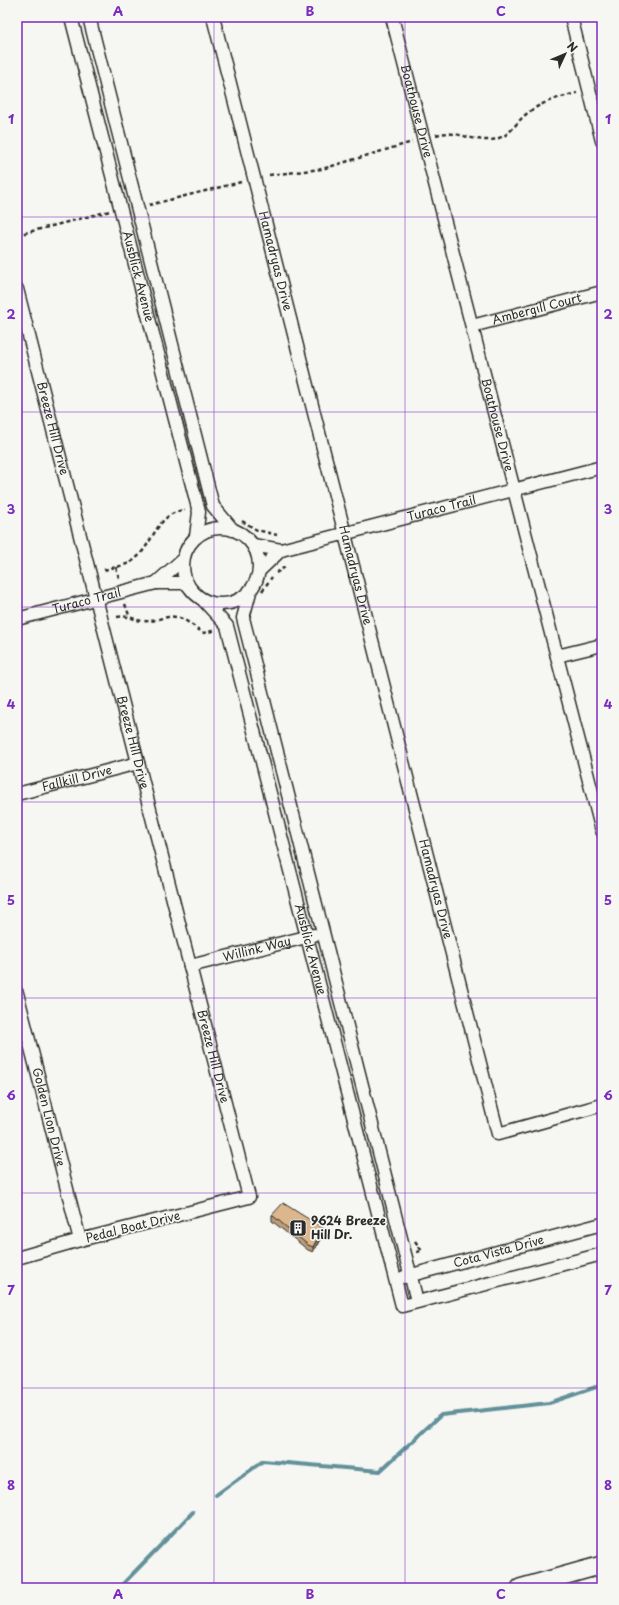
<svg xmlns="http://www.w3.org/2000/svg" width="619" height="1605" viewBox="0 0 619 1605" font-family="'Playpen Sans',sans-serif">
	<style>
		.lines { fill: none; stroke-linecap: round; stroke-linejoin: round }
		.stream { stroke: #62919a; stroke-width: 4 }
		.street-casing { stroke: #2b2b2b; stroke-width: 15 }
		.secondary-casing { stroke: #2b2b2b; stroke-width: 20 }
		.path { stroke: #2b2b2b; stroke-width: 2.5; stroke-dasharray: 4 3; stroke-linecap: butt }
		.street { stroke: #f6f6f2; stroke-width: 12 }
		.secondary { stroke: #f6f6f2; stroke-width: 17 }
		.wall { fill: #bd9d79; stroke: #2b2b2b }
		.shaded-wall { fill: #9a8063; stroke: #2b2b2b }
		.building { fill: #dcb78d; stroke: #2b2b2b }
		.grid { fill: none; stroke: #7b2cbf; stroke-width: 1; stroke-opacity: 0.55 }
		.labels { text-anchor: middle; stroke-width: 3.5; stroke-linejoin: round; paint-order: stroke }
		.street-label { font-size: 12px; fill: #2b2b2b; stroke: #f6f6f2 }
		.poi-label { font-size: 12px; font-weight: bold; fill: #2b2b2b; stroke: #f6f6f2; text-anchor: start }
		.neatline { fill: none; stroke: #7b2cbf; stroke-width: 1.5 }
		.grid-label { font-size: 13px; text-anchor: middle; font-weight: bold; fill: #7b2cbf }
	</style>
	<rect width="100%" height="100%" fill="#f6f6f2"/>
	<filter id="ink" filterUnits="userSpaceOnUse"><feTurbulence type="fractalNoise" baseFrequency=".025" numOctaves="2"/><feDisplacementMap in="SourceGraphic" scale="8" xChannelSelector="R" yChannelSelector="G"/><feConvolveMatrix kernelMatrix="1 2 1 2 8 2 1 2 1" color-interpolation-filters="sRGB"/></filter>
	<g filter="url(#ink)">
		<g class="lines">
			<g class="stream">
				<polyline points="216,1495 263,1461 380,1471 441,1415 549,1403 602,1385"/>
				<polyline points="119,1588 193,1512"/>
			</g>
			<defs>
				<g id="street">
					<path id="s1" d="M71,17L199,512L196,537"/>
					<polyline points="89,17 213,506 233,530"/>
					<path id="s2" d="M213,17L498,1134L602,1105"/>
					<path id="s3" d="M392,17L602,831"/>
					<polyline points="571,17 602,141"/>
					<path id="s4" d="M17,289L249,1197L80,1240L17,1258"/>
					<path id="s5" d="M472,326L602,292"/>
					<circle cx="221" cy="566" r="38"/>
					<polyline points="253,545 281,550 260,570"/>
					<path id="s6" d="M281,550L602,467"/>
					<polyline points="183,559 156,583 187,583"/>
					<polyline points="250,592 243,618 417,1301"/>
					<path id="s7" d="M204,601L227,626L402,1306L602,1254"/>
					<path id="s8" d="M17,619L156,583"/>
					<polyline points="557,656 602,645"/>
					<path id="s9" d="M17,794L138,763"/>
					<path id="s10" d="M190,966L314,935"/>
					<path id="s11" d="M17,993L80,1240"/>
					<path id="s12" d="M404,1277L602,1224"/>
				</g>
				<polyline id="secondary" points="520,1588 602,1565"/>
			</defs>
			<use href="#street" class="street-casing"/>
			<use href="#secondary" class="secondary-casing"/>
			<g class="path">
				<path d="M436,135C457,128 478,146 499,138C510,135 516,123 524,116C540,102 557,98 577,93"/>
				<polyline points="269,175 322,169 412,142"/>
				<polyline points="149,205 241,182"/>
				<polyline points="17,235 110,211"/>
				<polyline points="242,521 257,530 277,535"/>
				<polyline points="116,567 119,578"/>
				<path d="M104,570C114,567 126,566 134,560C154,544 156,513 185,510"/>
				<polyline points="276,573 285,567"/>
				<polyline points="262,591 272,577"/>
				<polyline points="125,604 129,615"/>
				<path d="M117,617C133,615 131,620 144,621C152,622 160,618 168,617C182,614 193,627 204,633L216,630"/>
				<polyline points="415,1241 422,1251 416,1252"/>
			</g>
			<use href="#street" class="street"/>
			<use href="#secondary" class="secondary"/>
		</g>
		<polygon class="wall" points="272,1215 323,1234 313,1252 308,1250 272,1221"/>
		<polygon class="shaded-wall" points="323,1228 323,1234 313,1252 313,1247"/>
		<polygon class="building" points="283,1203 323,1228 313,1247 308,1245 272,1215"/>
	</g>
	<path class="grid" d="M214,17V1588M405,17V1588M17,217H602M17,412H602M17,607H602M17,802H602M17,998H602M17,1193H602M17,1388H602"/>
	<defs>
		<symbol id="building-square" viewBox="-11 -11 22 22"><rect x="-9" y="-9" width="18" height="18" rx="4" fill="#2b2b2b" stroke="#f6f6f2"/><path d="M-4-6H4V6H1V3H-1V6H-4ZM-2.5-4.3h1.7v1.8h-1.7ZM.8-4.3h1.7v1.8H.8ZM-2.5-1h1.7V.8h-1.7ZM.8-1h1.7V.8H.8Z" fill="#fff"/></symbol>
	</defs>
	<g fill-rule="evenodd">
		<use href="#building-square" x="288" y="1218" width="20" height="20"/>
	</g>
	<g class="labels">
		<g class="street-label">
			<text dy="4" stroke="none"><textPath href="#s3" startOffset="97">Boathouse Drive</textPath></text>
			<text dy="4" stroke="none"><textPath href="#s2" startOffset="252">Hamadryas Drive</textPath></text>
			<text dy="4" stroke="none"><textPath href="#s1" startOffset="268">Ausblick Avenue</textPath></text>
			<text dy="4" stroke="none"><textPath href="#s5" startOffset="67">Ambergill Court</textPath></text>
			<text dy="4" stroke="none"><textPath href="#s3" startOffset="421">Boathouse Drive</textPath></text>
			<text dy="4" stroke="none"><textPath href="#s4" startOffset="144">Breeze Hill Drive</textPath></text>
			<text dy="4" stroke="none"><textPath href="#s6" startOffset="166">Turaco Trail</textPath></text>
			<text dy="4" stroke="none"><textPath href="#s2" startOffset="576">Hamadryas Drive</textPath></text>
			<text dy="4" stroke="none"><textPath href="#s8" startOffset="72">Turaco Trail</textPath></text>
			<text dy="4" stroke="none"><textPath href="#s4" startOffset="468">Breeze Hill Drive</textPath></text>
			<text dy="4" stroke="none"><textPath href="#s9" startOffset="62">Fallkill Drive</textPath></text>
			<text dy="4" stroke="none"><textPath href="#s2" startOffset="900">Hamadryas Drive</textPath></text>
			<text dy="4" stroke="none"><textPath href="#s10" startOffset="69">Willink Way</textPath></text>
			<text dy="4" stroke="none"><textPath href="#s7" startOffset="368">Ausblick Avenue</textPath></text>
			<text dy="4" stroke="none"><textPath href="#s4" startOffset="792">Breeze Hill Drive</textPath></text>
			<text dy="4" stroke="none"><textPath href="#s11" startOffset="128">Golden Lion Drive</textPath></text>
			<text transform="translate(133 1227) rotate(-14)" y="4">Pedal Boat Drive</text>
			<text dy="4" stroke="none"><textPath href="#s12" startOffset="98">Cota Vista Drive</textPath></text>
		</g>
		<g class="poi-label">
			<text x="311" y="1225">9624 Breeze<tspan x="311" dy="14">Hill Dr.</tspan></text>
		</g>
	</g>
	<rect width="619" height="1605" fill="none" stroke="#f6f6f2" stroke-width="44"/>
	<g transform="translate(565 54) rotate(46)" stroke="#f6f6f2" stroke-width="3" paint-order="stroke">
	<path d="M0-3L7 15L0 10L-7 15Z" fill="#2b2b2b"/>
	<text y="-6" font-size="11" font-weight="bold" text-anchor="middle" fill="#2b2b2b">N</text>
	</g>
	<rect x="22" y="22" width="575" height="1561" class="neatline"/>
	<g class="grid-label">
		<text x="118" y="16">A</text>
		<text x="310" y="16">B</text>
		<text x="501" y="16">C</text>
		<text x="11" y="124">1</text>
		<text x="608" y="124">1</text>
		<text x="11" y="319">2</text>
		<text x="608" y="319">2</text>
		<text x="11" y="514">3</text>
		<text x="608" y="514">3</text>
		<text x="11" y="709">4</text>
		<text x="608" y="709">4</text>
		<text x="11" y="905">5</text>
		<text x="608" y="905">5</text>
		<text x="11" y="1100">6</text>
		<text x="608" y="1100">6</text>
		<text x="11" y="1295">7</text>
		<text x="608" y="1295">7</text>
		<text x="11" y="1490">8</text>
		<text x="608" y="1490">8</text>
		<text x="118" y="1599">A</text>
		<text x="310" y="1599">B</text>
		<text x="501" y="1599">C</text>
	</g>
</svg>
